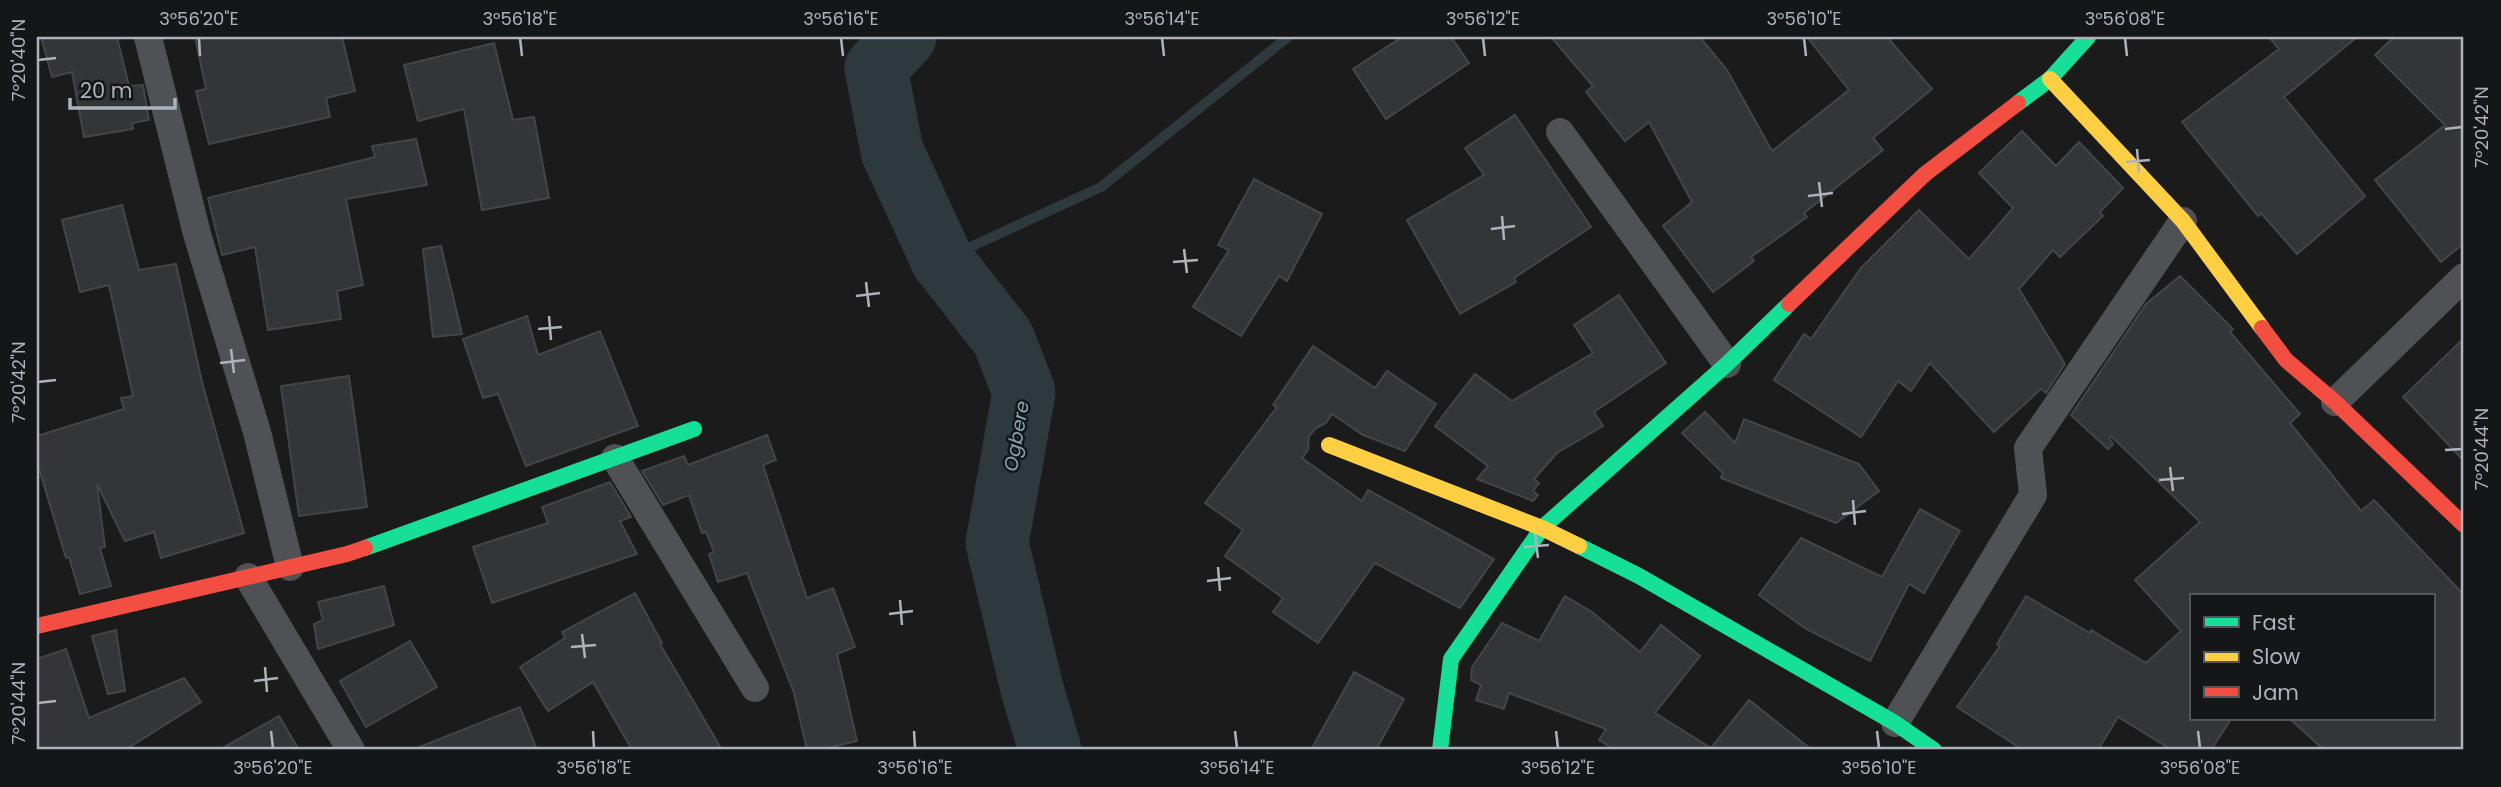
<svg xmlns="http://www.w3.org/2000/svg" width="2501" height="787" viewBox="0 0 2501 787" font-family="Poppins,sans-serif">
	<style>
		.lines { fill: none; stroke-linecap: round; stroke-linejoin: round }
		.stream { stroke: #2e393e; stroke-width: 10 }
		.river { stroke: #2e393e; stroke-width: 63 }
		.building { fill: #343536; stroke: #444548; stroke-width: 2 }
		.street { stroke: #4f5155; stroke-width: 28 }
		.fast { stroke: #16e098; stroke-width: 16 }
		.slow { stroke: #ffcf43; stroke-width: 16 }
		.jam { stroke: #f24e42; stroke-width: 16 }
		.ticks { fill: none; stroke: #adb3bc; stroke-width: 2.5 }
		.labels { text-anchor: middle; stroke-width: 5; stroke-linejoin: round; paint-order: stroke }
		.water-label { font-size: 19px; font-style: italic; fill: #84a5b7; stroke: #151618 }
		.neatline { fill: none; stroke: #adb3bc; stroke-width: 2.5 }
		.ticks-label { font-size: 18px; text-anchor: middle; fill: #adb3bc }
	</style>
	<rect width="100%" height="100%" fill="#1b1b1c"/>
	<g class="lines">
		<polyline class="stream" points="942,260 1101,187 1288,37"/>
		<polyline class="river" points="905,37 876,68 892,151 942,260 1003,338 1024,392 997,543 1032,689 1050,750"/>
	</g>
	<g class="building">
		<polygon points="41,37 117,37 129,86 143,85 149,120 132,123 133,129 84,137 72,72 52,77"/>
		<polygon points="195,37 342,37 355,91 326,98 330,117 209,144 196,91 206,89"/>
		<polygon points="1402,37 1451,37 1469,63 1386,119 1353,69"/>
		<polygon points="1551,37 1700,37 1727,70 1772,151 1849,90 1807,37 1887,37 1932,89 1873,138 1883,150 1804,213 1807,217 1751,257 1754,261 1713,292 1663,226 1692,202 1649,122 1625,141 1586,92 1593,86"/>
		<polygon points="2269,37 2357,37 2284,97 2365,196 2297,254 2261,213 2258,216 2182,122 2279,49"/>
		<polygon points="2394,37 2464,37 2464,243 2441,262 2375,180 2445,125 2375,55"/>
		<polygon points="494,43 513,120 534,117 549,198 482,210 464,109 418,121 404,65"/>
		<polygon points="1515,115 1591,227 1514,278 1516,282 1460,314 1407,220 1484,175 1465,148"/>
		<polygon points="2022,131 2056,166 2079,142 2123,188 2100,212 2103,216 2060,257 2053,250 2019,289 2065,364 2046,393 2041,389 1994,432 1930,363 1911,391 1898,381 1861,437 1774,380 1804,334 1811,339 1861,268 1919,210 1969,259 2013,208 1979,173"/>
		<polygon points="416,139 427,185 346,199 363,285 337,291 341,319 268,330 255,247 222,255 208,198 375,157 372,146"/>
		<polygon points="1254,179 1322,214 1287,281 1279,276 1241,336 1193,307 1229,250 1218,245"/>
		<polygon points="122,205 139,270 176,264 202,382 244,533 161,558 154,532 125,541 97,484 105,547 100,548 111,586 80,594 69,557 66,558 37,462 37,436 124,409 121,398 133,396 109,285 80,292 62,220"/>
		<polygon points="441,246 462,334 433,337 423,249"/>
		<polygon points="2180,276 2233,329 2230,332 2300,414 2290,423 2361,511 2374,500 2464,595 2464,750 2324,750 2290,719 2433,719 2433,596 2191,596 2191,719 2231,719 2211,750 2172,750 2118,717 2098,750 2023,750 1957,707 2000,646 1997,644 2026,596 2090,633 2091,630 2146,663 2181,631 2135,580 2200,522 2111,436 2109,438 2113,444 2108,449 2071,415 2146,304"/>
		<polygon points="1619,295 1666,363 1594,412 1603,426 1557,453 1534,479 1539,483 1533,491 1538,495 1533,501 1477,479 1488,466 1435,426 1475,374 1512,401 1593,353 1574,325"/>
		<polygon points="527,316 538,355 600,331 638,426 526,466 498,394 483,398 463,339"/>
		<polygon points="2464,338 2464,461 2403,397"/>
		<polygon points="1313,346 1375,388 1387,371 1436,404 1405,451 1363,435 1332,414 1326,423 1316,428 1309,436 1308,450 1302,458 1362,501 1368,490 1494,559 1460,608 1375,563 1318,643 1273,612 1283,598 1225,556 1243,530 1205,503 1277,407 1273,405"/>
		<polygon points="349,376 367,507 299,516 281,386"/>
		<polygon points="1705,412 1735,443 1744,419 1859,464 1879,491 1836,523 1721,478 1723,473 1682,433"/>
		<polygon points="767,435 776,460 763,465 807,598 833,588 855,647 837,654 857,741 819,750 807,750 794,693 747,573 718,582 709,554 714,552 706,532 702,533 689,495 663,505 642,471 684,456 688,465"/>
		<polygon points="610,482 631,517 620,521 637,554 492,603 473,547 548,523 542,507"/>
		<polygon points="1920,509 1960,531 1924,593 1909,584 1870,661 1806,629 1759,595 1801,538 1882,577"/>
		<polygon points="384,586 394,625 318,649 314,624 323,620 318,602"/>
		<polygon points="635,593 662,643 660,644 722,750 632,750 593,682 548,711 520,667 565,638 562,632"/>
		<polygon points="1565,596 1592,612 1640,652 1661,625 1700,656 1655,713 1711,748 1749,700 1812,750 1615,750 1599,740 1606,729 1509,693 1504,709 1476,700 1481,685 1471,680 1472,667 1502,623 1539,641"/>
		<polygon points="116,630 125,691 108,694 92,636"/>
		<polygon points="410,641 437,687 366,727 340,681"/>
		<polygon points="66,649 89,718 184,678 201,702 125,750 37,750 37,659"/>
		<polygon points="1354,672 1404,699 1376,750 1311,750"/>
		<polygon points="520,707 537,750 415,750 414,749"/>
		<polygon points="279,716 299,750 219,750"/>
	</g>
	<g class="lines">
		<g class="street">
			<polyline points="148,37 197,234 257,432 290,567"/>
			<polyline points="1560,132 1727,364"/>
			<polyline points="2335,402 2464,277"/>
			<polyline points="615,458 755,688"/>
			<polyline points="248,577 351,750"/>
			<polyline points="1895,723 2033,495 2028,448 2183,221"/>
		</g>
		<g class="fast">
			<polyline points="2018,103 2050,79 2088,37"/>
			<polyline points="1579,546 1639,576 1895,723 1934,750"/>
			<polyline points="365,548 694,429"/>
			<polyline points="1440,750 1451,659 1542,528 1727,364 1789,304"/>
		</g>
		<g class="slow">
			<polyline points="2050,79 2183,221 2262,328"/>
			<polyline points="1329,445 1542,528 1579,546"/>
		</g>
		<g class="jam">
			<polyline points="1789,304 1925,174 2018,103"/>
			<polyline points="2262,328 2286,360 2335,402 2464,525"/>
			<polyline points="37,626 347,554 365,548"/>
		</g>
	</g>
	<path class="ticks" d="M199,38L200,56M520,38L522,56M841,38L843,56M1162,38L1164,56M1483,38L1485,56M1804,38L1806,56M2125,38L2127,56M38,60L56,58M2445,129L2462,127M2137,149L2139,173M2126,162L2150,160M1819,182L1822,207M1808,196L1833,193M1502,216L1504,240M1491,229L1515,226M1184,249L1187,273M1173,262L1198,260M866,282L869,307M856,296L880,293M549,316L551,340M538,329L562,327M231,349L234,373M220,363L245,360M38,382L56,380M2445,450L2462,449M2170,467L2173,491M2159,480L2184,478M1853,500L1855,525M1842,514L1866,511M1535,534L1538,558M1524,547L1549,545M1218,567L1220,591M1207,581L1231,578M900,600L902,625M889,614L913,611M582,634L585,658M571,647L596,645M265,667L267,692M254,681L278,678M38,703L56,701M271,731L273,748M593,731L594,748M914,731L915,748M1235,731L1237,748M1556,731L1558,748M1877,731L1879,748M2198,731L2200,748"/>
	<g class="labels">
		<g class="water-label">
			<text transform="translate(1016 436) rotate(-80)" y="7">Ogbere</text>
		</g>
	</g>
	<rect width="2501" height="787" fill="none" stroke="#151618" stroke-width="77"/>
	<rect x="2190" y="594" width="245" height="126" fill="#151618" stroke="#52555a" stroke-width="2"/>
	<rect x="2204" y="617" width="35" height="10" fill="#16e098" stroke="#52555a" stroke-width="2"/>
	<text x="2252" y="630" font-size="21" fill="#adb3bc">Fast</text>
	<rect x="2204" y="652" width="35" height="10" fill="#ffcf43" stroke="#52555a" stroke-width="2"/>
	<text x="2252" y="664" font-size="21" fill="#adb3bc">Slow</text>
	<rect x="2204" y="687" width="35" height="10" fill="#f24e42" stroke="#52555a" stroke-width="2"/>
	<text x="2252" y="700" font-size="21" fill="#adb3bc">Jam</text>
	<path d="M70 98v10h105v-10" fill="none" stroke="#adb3bc" stroke-width="3.5"/>
	<text x="80" y="98" font-size="21" fill="#adb3bc" stroke="#151618" stroke-width="5" paint-order="stroke">20 m</text>
	<rect x="38" y="38" width="2424" height="710" class="neatline"/>
	<g class="ticks-label">
		<text x="199" y="25">3°56'20"E</text>
		<text x="520" y="25">3°56'18"E</text>
		<text x="841" y="25">3°56'16"E</text>
		<text x="1162" y="25">3°56'14"E</text>
		<text x="1483" y="25">3°56'12"E</text>
		<text x="1804" y="25">3°56'10"E</text>
		<text x="2125" y="25">3°56'08"E</text>
		<text transform="translate(19 60) rotate(-90)" y="6">7°20'40"N</text>
		<text transform="translate(2482 127) rotate(-90)" y="6">7°20'42"N</text>
		<text transform="translate(19 382) rotate(-90)" y="6">7°20'42"N</text>
		<text transform="translate(2482 449) rotate(-90)" y="6">7°20'44"N</text>
		<text transform="translate(19 703) rotate(-90)" y="6">7°20'44"N</text>
		<text x="273" y="774">3°56'20"E</text>
		<text x="594" y="774">3°56'18"E</text>
		<text x="915" y="774">3°56'16"E</text>
		<text x="1237" y="774">3°56'14"E</text>
		<text x="1558" y="774">3°56'12"E</text>
		<text x="1879" y="774">3°56'10"E</text>
		<text x="2200" y="774">3°56'08"E</text>
	</g>
</svg>
